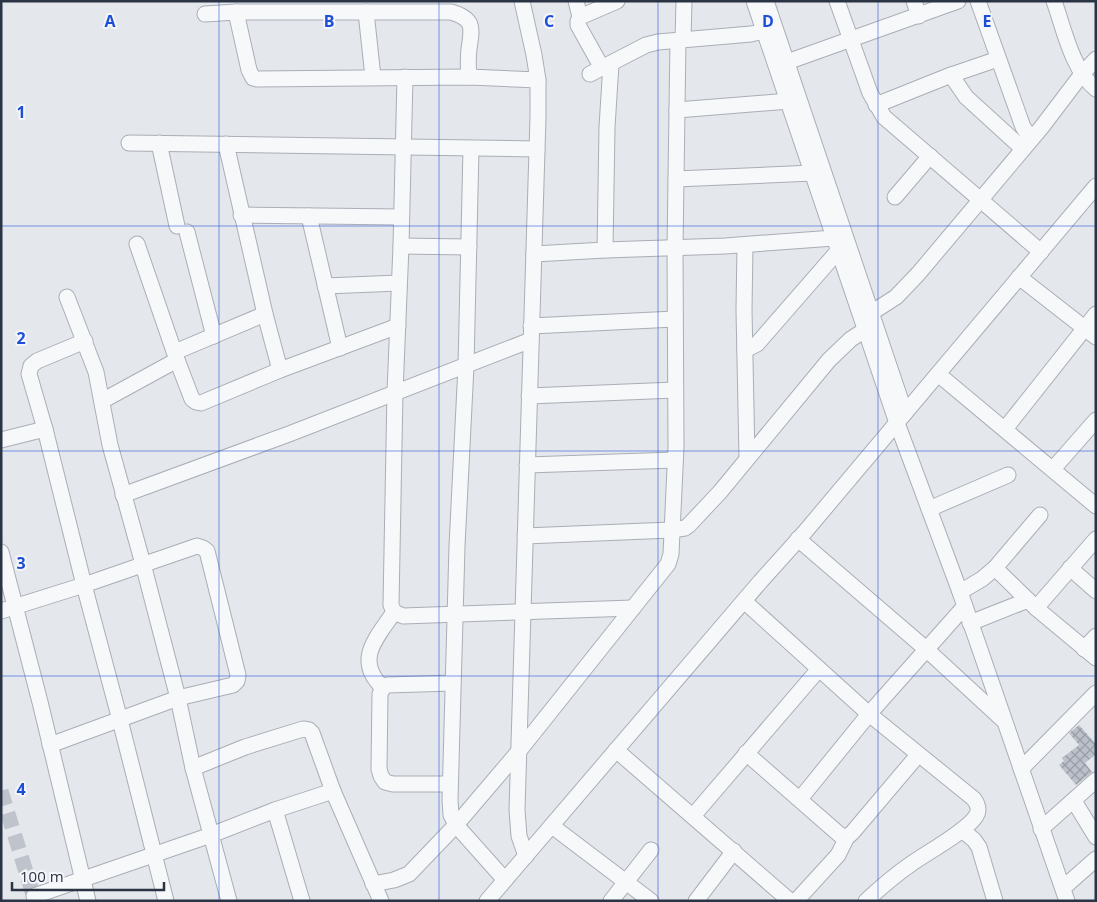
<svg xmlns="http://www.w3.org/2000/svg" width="1097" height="902" viewBox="0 0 1097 902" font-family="'Open Sans',sans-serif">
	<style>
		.building { fill: url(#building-cross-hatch) }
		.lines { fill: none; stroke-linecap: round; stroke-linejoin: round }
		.minor-tunnel { stroke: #bfc3cb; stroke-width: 15; stroke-dasharray: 15 8; stroke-linecap: butt }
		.minor-casing { stroke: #a9aeb7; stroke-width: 17 }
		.minor { stroke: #f7f8fa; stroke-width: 15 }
		.grid { fill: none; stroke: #1d4ed8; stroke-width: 1; stroke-opacity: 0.55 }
		.grid-label { font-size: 16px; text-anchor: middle; font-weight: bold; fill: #1d4ed8; stroke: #f4f6f9; stroke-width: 4; stroke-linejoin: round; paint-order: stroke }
	</style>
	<defs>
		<pattern id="building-cross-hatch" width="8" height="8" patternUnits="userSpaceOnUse" patternTransform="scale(1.25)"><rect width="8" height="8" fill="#bbc0ca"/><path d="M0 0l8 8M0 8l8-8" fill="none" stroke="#989da6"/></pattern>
	</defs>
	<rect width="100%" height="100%" fill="#e4e7ec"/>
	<polygon class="building" points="1079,725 1096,744 1096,754 1085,763 1092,772 1076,785 1059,765 1064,761 1062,758 1079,745 1069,733"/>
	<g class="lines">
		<polyline class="minor-tunnel" points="1,791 35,901"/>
		<defs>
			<g id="minor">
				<polyline points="522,1 534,55 538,80 538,117 517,810 519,836 526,856"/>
				<polyline points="576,1 580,17"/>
				<polyline points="754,1 897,423 960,592 1067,901"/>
				<polyline points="766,1 905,413"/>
				<polyline points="837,1 870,93 884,117 1041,252"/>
				<polyline points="914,1 919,16"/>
				<polyline points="978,1 1023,127 1031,139"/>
				<path d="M1054,1C1064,29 1072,70 1096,89"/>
				<polyline points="236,12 249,70 253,78 257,79 469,77 538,80"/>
				<polyline points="366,12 373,77"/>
				<path d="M205,14L236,12H451C475,19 472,28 469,49C468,58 468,67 469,77"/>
				<polyline points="683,40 684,1"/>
				<polyline points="787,62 958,1"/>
				<polyline points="602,68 578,25 578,21 580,17 617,1"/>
				<polyline points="590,74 646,45 658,42 751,34 774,29"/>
				<polyline points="951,75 966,97 1023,149"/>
				<polyline points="405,77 401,246 395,392 391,605 394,612 403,616 633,608"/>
				<polyline points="876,105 951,75 998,59"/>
				<polyline points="677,110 789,101"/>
				<polyline points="129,143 537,149"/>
				<polyline points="159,143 177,226"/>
				<polyline points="226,144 265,314 280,370"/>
				<polyline points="471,149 466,366 457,546 450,800 451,815 456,825 505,880"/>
				<polyline points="676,179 813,173"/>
				<polyline points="895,197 930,156"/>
				<polyline points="241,215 401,217"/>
				<polyline points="309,216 340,348"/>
				<polyline points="187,232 214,336"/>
				<polyline points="137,244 177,360 192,399 196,402 201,403 280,370 398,326"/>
				<polyline points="745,245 744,310 747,458"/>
				<polyline points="401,246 469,247"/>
				<polyline points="605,250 607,127 611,64"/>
				<polyline points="534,254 605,250 725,246 834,238"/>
				<polyline points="1019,277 1096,337"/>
				<polyline points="325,286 399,283"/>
				<polyline points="67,297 96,372 110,445 143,564 178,698 193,768 229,901"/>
				<polyline points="871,313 896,297 918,274 1041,128 1082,74 1096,59"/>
				<polyline points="531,326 675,319"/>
				<polyline points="85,341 37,361 31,366 29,374 45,429 84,585 120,720 166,901"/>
				<polyline points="745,350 757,344 838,251"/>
				<polyline points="175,352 265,314"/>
				<polyline points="938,374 1096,506"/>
				<polyline points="529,396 675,390"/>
				<polyline points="102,401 177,360"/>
				<polyline points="1005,429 1096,314"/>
				<polyline points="1,440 45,429"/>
				<polyline points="527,465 675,460"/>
				<polyline points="1053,469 1096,420"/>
				<polyline points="123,495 289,434 531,340"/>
				<polyline points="929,509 1008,475"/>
				<polyline points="525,536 671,530 685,528 689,525 720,492 829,360 851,339 865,330 875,327"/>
				<polyline points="798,539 926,649 1003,720"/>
				<polyline points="1,552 40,702 88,901"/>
				<polyline points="995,568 1040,515"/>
				<polyline points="1070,568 1096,591"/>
				<polyline points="960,592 982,579 995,568 1036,608 1096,658"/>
				<path d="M744,601L869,714L974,799C978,805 980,810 976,816C967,831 926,853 911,864C895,875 880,888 866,901"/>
				<polyline points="1036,608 1096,539"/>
				<polyline points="1,611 84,585 197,546 203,548 207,551 238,675 237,681 233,685 178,698 50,745"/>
				<polyline points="970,623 1028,600"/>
				<polyline points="1084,649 1096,636"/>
				<path d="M383,688C354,660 376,639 394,612"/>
				<polyline points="616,750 790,901"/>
				<polyline points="746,753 840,835 847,837 852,833 918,755"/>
				<polyline points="193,768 245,747 303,729 309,730 312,733 333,791 381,901"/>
				<polyline points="1021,769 1096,693"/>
				<polyline points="449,784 393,784 385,782 381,776 379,769 380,694 383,688 387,685 453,683"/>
				<polyline points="800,799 869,714 965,606"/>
				<polyline points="1074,801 1096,837"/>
				<polyline points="275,810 302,901"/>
				<polyline points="693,816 819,669"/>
				<polyline points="552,826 651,901"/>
				<polyline points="1041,829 1096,780"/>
				<polyline points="962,830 974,840 979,847 995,901"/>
				<polyline points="373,884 394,880 409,874 456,825 519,751 668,564 671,554 676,447 675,248 678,40"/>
				<polyline points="1063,888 1096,859"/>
				<polyline points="34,896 211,835 275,810 333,791"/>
				<polyline points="487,901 760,582 804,533 1096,186"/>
				<polyline points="611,901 651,850"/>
				<polyline points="696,901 734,851"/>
				<polyline points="796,901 838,855 847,837"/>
			</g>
		</defs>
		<use href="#minor" class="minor-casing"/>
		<use href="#minor" class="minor"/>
	</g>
	<path class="grid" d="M219,1V901M439,1V901M658,1V901M878,1V901M1,226H1096M1,451H1096M1,676H1096"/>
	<g class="grid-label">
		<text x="110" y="27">A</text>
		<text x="329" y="27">B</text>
		<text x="549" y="27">C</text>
		<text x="768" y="27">D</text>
		<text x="987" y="27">E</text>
		<text x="21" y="118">1</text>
		<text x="21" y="344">2</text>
		<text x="21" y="569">3</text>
		<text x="21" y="795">4</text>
	</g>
	<rect width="1097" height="902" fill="none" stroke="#2b3445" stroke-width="5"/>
	<path d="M12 882v8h152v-8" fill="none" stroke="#2b3445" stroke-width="2.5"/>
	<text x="20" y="882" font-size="15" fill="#2b3445" stroke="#f4f6f9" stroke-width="4" paint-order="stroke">100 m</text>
</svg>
